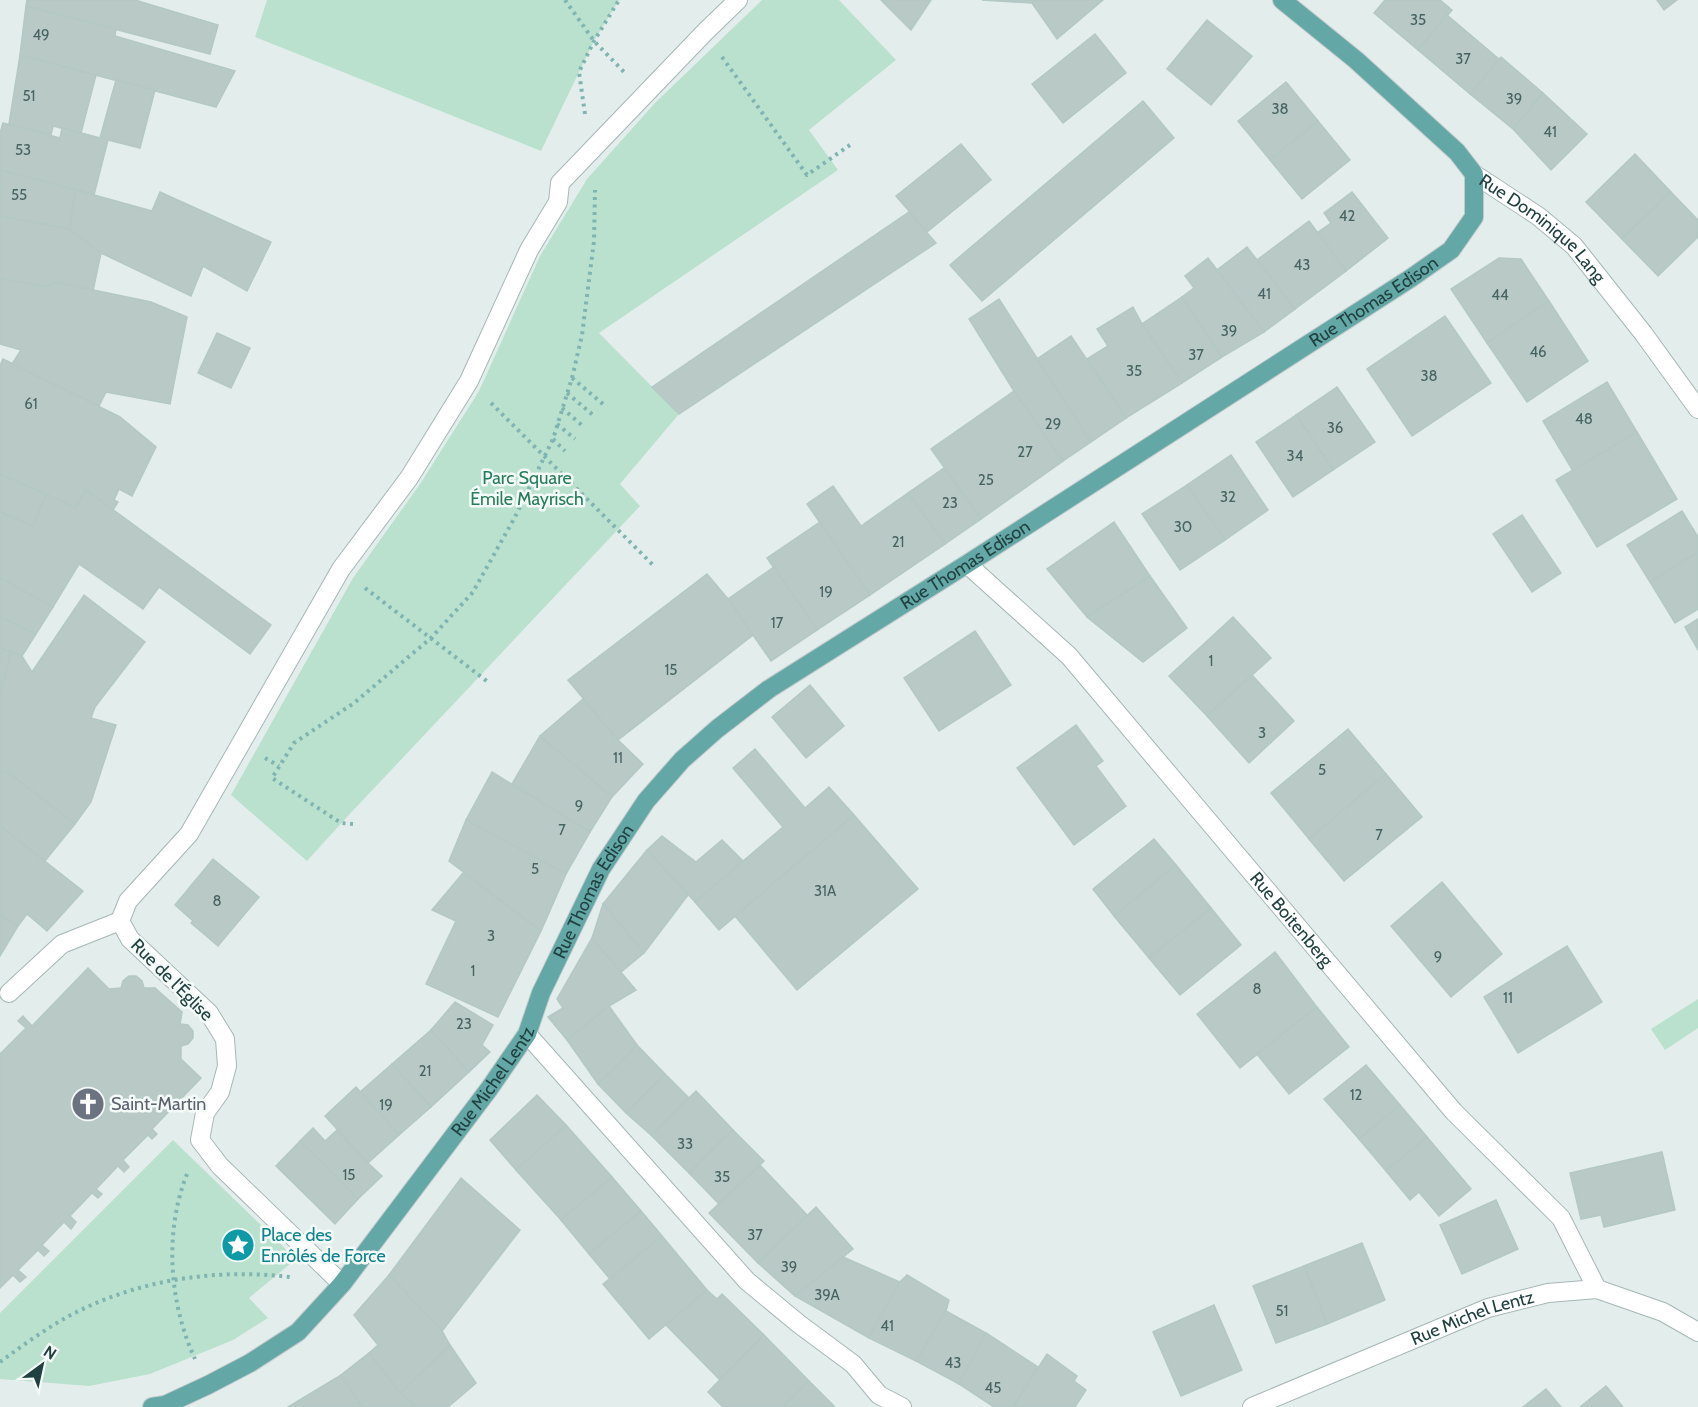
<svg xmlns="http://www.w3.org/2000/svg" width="1698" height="1407" viewBox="0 0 1698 1407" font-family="Cabin,sans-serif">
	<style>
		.green { fill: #bae1ce }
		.building { fill: #b8c9c6; stroke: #b4c8c5; stroke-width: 1.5 }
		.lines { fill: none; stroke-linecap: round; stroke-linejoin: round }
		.minor-casing { stroke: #a5b7b5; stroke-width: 20 }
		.major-casing { stroke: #c1caca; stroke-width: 20 }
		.path { stroke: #80b4b1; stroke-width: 4; stroke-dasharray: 3 4.5; stroke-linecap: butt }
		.minor { stroke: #fff; stroke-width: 18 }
		.major { stroke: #63a7a6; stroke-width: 18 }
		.labels { text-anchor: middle; stroke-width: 5; stroke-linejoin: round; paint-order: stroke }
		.number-label { font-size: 15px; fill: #476362 }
		.street-label { font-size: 18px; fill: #214140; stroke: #f4faf8 }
		.park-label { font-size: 18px; fill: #277c5c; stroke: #f4faf8 }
		.worship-label { font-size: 18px; fill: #5b616d; stroke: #f4faf8; text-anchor: start }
		.culture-label { font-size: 18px; fill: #0d838f; stroke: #f4faf8; text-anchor: start }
	</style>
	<rect width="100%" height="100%" fill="#e3eeec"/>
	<g class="green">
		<polygon points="267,0 619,0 594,41 541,151 255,37"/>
		<polygon points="762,0 839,0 896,60 809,130 838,170 599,333 679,414 620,484 640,506 347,817 307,861 231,795 353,578 420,484 479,391 540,256 587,179 655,103"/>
		<polygon points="1698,999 1698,1028 1665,1050 1651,1029"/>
		<polygon points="173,1140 296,1259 249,1298 268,1318 233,1340 150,1374 89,1386 0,1379 0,1313"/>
	</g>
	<g class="building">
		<polygon points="27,0 135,0 218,25 210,54 26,6"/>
		<polygon points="881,0 931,0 911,30"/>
		<polygon points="982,0 1103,0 1057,39 1032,3"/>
		<polygon points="1385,0 1440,0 1452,10 1418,50 1374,13"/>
		<polygon points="1657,0 1677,0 1664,10"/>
		<polygon points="26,6 116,29 115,36 235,71 216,107 20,55"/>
		<polygon points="1447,15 1499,59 1470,94 1418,50"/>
		<polygon points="1207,20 1252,56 1211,105 1167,69"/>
		<polygon points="1095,34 1126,73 1063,123 1032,84"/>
		<polygon points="20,55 96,75 81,133 53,126 51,135 9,124"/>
		<polygon points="1501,57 1543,93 1513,129 1470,94"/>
		<polygon points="116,80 155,90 140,148 100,138"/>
		<polygon points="1286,82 1318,121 1270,160 1238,121"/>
		<polygon points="1543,93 1587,134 1551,170 1513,129"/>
		<polygon points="1143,101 1174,138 982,301 950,265"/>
		<polygon points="1318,121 1350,160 1302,199 1270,160"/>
		<polygon points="3,123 60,138 62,128 108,140 94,195 0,170 0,133"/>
		<polygon points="961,144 991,180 927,232 896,196"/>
		<polygon points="1635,154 1671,192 1622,239 1586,202"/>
		<polygon points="0,170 76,190 69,229 0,216"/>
		<polygon points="76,190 152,211 160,192 271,242 247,291 203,266 191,296 101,253 69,229"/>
		<polygon points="1352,192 1388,238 1346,271 1317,233 1331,223 1324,213"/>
		<polygon points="1671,192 1698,220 1698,237 1658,276 1622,239"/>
		<polygon points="909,212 936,243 679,414 652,387"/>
		<polygon points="0,216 69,229 101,253 93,291 55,282 46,287 0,278"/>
		<polygon points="1309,221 1346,271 1295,309 1257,260"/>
		<polygon points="1247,247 1295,309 1264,332 1217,270"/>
		<polygon points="1208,258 1264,332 1222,357 1182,297 1194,288 1185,276"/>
		<polygon points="1499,258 1521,259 1549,301 1487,343 1451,289"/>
		<polygon points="0,278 46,287 55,282 151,302 187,317 170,404 106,392 99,406 12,364 21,350 0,344"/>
		<polygon points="1182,297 1222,357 1182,383 1142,324"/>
		<polygon points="999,299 1091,442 1063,461 1014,391 969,319"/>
		<polygon points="1549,301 1588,361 1527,402 1487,343"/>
		<polygon points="1133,307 1142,324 1182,383 1126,418 1087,359 1108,346 1097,329"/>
		<polygon points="1445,316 1491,383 1412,436 1367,369"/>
		<polygon points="217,333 250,348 231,388 198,373"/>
		<polygon points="1071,336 1126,418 1091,442 1037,359"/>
		<polygon points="3,359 120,417 156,447 132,496 119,489 114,500 118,502 113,510 86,490 75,508 0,474 0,366"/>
		<polygon points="1607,382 1637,432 1573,471 1543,421"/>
		<polygon points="1337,387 1375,442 1333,470 1296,415"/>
		<polygon points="1014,391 1063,461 981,519 931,449"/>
		<polygon points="1296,415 1333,470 1293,497 1256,442"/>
		<polygon points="1637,432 1677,499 1597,547 1556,480"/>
		<polygon points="1231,455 1268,510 1225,540 1187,485"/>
		<polygon points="944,468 981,519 945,544 908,493"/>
		<polygon points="0,474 46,494 33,526 0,512"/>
		<polygon points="1187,485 1225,540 1180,570 1142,514"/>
		<polygon points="833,486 861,526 908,493 945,544 870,595 807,504"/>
		<polygon points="86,490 271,625 250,654 159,587 143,609 79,564 53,607 0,578 0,512 33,526 46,494 75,508"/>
		<polygon points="1682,511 1698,537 1698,552 1650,582 1627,545"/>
		<polygon points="1522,515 1561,573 1532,592 1493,534"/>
		<polygon points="820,522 870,595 817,630 767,558"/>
		<polygon points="1114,522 1150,576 1087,617 1047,569"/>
		<polygon points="1698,552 1698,609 1675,623 1650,582"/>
		<polygon points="774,567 817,630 771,661 728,599"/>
		<polygon points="707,574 728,599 753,635 618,740 568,680"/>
		<polygon points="1150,576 1187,628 1143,662 1087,617"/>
		<polygon points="0,578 53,607 36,634 0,617"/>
		<polygon points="84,595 145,642 95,707 91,718 116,725 91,802 75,824 10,774 0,770 0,694 11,652 22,656 32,672"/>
		<polygon points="0,617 36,634 22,656 0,648"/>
		<polygon points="1233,617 1271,658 1207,716 1169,676"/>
		<polygon points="1698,619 1698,650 1685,627"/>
		<polygon points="975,631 1011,685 939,731 904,678"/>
		<polygon points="0,648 11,652 0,694"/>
		<polygon points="1252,675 1294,721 1249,763 1207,716"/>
		<polygon points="810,685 844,726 806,758 772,717"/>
		<polygon points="583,699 618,740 643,764 612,797 540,736"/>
		<polygon points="1076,725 1103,761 1096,766 1126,806 1074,845 1017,768"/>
		<polygon points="1348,729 1386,774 1309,839 1271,793"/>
		<polygon points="540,736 612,797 590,832 512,784"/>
		<polygon points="755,749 805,808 829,787 854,815 719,930 695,902 783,827 733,768"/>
		<polygon points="0,770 10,774 75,824 45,861 0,826"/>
		<polygon points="492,772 590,832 566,874 466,820"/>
		<polygon points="1386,774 1422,817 1344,881 1309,839"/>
		<polygon points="854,815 918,889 797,990 735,916"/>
		<polygon points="466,820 566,874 541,931 449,861"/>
		<polygon points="0,826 83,891 47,931 27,914 18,926 0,915"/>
		<polygon points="662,836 696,862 722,840 743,861 695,902 647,850"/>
		<polygon points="1154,839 1176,865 1114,916 1093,889"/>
		<polygon points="647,850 688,895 644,953 603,904"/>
		<polygon points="213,859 259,897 218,946 191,923 193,921 175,905"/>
		<polygon points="1176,865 1211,908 1149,958 1114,916"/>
		<polygon points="463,873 541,931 498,1017 426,984 456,921 432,910"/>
		<polygon points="1442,882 1502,954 1451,997 1391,926"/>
		<polygon points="603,904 644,953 620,973 592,938"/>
		<polygon points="1211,908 1241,945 1180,995 1149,958"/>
		<polygon points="0,915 18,926 0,956"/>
		<polygon points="592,938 636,990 609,1006 567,1040 548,1017 563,1008 557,999"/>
		<polygon points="1567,946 1602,1002 1518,1053 1484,997"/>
		<polygon points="1275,952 1317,1007 1240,1068 1197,1014"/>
		<polygon points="88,968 109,989 121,988 123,981 129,976 136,976 142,981 144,988 155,988 182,1012 180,1024 188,1025 193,1031 193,1038 188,1044 181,1046 181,1059 201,1078 152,1129 157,1134 152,1139 148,1135 123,1160 129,1167 124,1172 118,1166 96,1189 102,1194 98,1198 92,1193 70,1216 76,1222 71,1229 64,1222 42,1245 49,1251 44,1256 38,1250 18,1270 26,1277 20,1282 13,1275 0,1288 0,1054 26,1028 18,1021 23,1016 32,1026"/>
		<polygon points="455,1002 493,1025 482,1045 490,1052 469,1072 431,1030"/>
		<polygon points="609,1006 637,1045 598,1084 567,1040"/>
		<polygon points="1317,1007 1349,1047 1289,1094 1257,1054"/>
		<polygon points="431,1030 469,1072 431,1107 392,1064"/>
		<polygon points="637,1045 665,1074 626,1113 598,1084"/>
		<polygon points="392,1064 431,1107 399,1135 360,1092"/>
		<polygon points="1366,1065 1400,1105 1359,1139 1324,1099"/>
		<polygon points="665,1074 689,1098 651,1135 626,1113"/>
		<polygon points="356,1087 399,1135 368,1163 325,1116"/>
		<polygon points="696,1091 733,1130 689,1173 651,1135"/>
		<polygon points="537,1095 566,1125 516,1170 490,1140"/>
		<polygon points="1400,1105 1427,1137 1386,1171 1359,1139"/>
		<polygon points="566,1125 612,1177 561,1220 516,1170"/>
		<polygon points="313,1128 325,1141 337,1130 368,1163 382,1176 358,1199 300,1141"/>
		<polygon points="733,1130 764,1161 719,1204 689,1173"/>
		<polygon points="1427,1137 1471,1189 1439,1216 1419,1192 1410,1200 1386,1171"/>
		<polygon points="300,1141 358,1199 335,1224 276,1166"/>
		<polygon points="1662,1152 1675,1210 1604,1227 1601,1215 1581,1219 1570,1173"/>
		<polygon points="760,1165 808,1216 758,1263 709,1213"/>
		<polygon points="612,1177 641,1211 589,1254 561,1220"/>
		<polygon points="461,1178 520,1230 442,1331 389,1275"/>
		<polygon points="1496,1200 1518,1249 1462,1274 1440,1225"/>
		<polygon points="816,1207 853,1249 795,1296 758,1263"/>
		<polygon points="641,1211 662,1236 610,1279 589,1254"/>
		<polygon points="662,1236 707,1290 649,1339 603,1284"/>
		<polygon points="1362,1243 1385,1300 1327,1324 1304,1266"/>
		<polygon points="843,1257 900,1282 869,1338 795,1296"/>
		<polygon points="1304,1266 1327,1324 1276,1343 1253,1286"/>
		<polygon points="389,1275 442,1331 450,1345 400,1393 369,1353 378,1345 354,1315"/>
		<polygon points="907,1275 949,1300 946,1311 916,1361 869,1338 900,1282"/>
		<polygon points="707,1290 717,1299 722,1294 764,1335 720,1380 666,1325"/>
		<polygon points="1214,1305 1242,1370 1181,1396 1153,1332"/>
		<polygon points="946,1311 986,1333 959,1384 916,1361"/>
		<polygon points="986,1333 1038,1367 1013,1407 994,1407 959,1384"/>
		<polygon points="764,1335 809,1381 783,1407 723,1407 708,1392"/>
		<polygon points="450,1345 476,1383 448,1407 416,1407 400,1393"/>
		<polygon points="369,1353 400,1393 416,1407 362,1407 341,1375"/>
		<polygon points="1047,1354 1077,1376 1074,1381 1086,1390 1075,1407 1013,1407"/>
		<polygon points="341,1375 362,1407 288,1407"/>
		<polygon points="809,1381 835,1407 783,1407"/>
		<polygon points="1606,1386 1623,1407 1580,1407"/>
		<polygon points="1546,1389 1561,1407 1523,1407"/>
	</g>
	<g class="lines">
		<defs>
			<g id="minor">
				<path id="s1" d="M1474,174L1538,216L1574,246L1643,333L1698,409"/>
				<path id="s2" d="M967,564L1069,656L1454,1112L1561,1218L1597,1289"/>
				<polyline points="9,993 62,944 120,921"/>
				<polyline points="527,1034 747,1281 799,1324 853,1364 879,1395 902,1407"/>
				<polyline points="342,1284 220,1166 200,1140 205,1113 220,1092 227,1066 225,1039 209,1013 130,939 120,921 128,901 189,834 341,569 409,478 469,381 529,250 558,202 560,183 705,32 738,0"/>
				<path id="s3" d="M1252,1407L1488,1308L1548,1293L1597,1289L1663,1312L1698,1332"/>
			</g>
			<g id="major">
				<path id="s4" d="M152,1407L165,1405L208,1385L250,1363L298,1332L342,1284L489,1089L527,1034L541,993L601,869L646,801L682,760L717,729L769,689L967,564L1411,278L1451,250L1474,217V174L1457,152L1356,60L1282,0"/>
			</g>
		</defs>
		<use href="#minor" class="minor-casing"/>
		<use href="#major" class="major-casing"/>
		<g class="path">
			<polyline points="565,0 594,41 624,72"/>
			<polyline points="722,57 807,175 850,145"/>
			<polyline points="585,114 579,72 594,41 619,0"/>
			<polyline points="572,378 603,404"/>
			<polyline points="567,393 593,415"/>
			<polyline points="491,403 654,566"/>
			<polyline points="562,408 584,427"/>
			<polyline points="557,424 575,439"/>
			<polyline points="553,439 565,451"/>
			<polyline points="365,588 488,682"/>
			<polyline points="265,758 279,766"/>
			<polyline points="353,824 341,823 272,778 294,743 354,703 431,638 473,592 515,517 553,439 572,378 582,335 594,241 595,190"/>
			<path d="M187,1174C164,1232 169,1303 195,1359"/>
			<path d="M0,1362C22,1346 45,1329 69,1316C136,1280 215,1268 290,1277"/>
		</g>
		<use href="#minor" class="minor"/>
		<use href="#major" class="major"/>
	</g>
	<defs>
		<symbol id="church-disc" viewBox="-11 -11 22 22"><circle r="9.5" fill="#6b7280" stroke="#f4faf8"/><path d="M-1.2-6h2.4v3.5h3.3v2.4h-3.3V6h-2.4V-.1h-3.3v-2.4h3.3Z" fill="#fff"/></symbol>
		<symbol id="sight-disc" viewBox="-11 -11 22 22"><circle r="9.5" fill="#0f9aa8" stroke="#f4faf8"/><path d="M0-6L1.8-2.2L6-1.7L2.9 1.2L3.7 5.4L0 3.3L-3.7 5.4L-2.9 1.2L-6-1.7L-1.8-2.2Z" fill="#fff"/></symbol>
	</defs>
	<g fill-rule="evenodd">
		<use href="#church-disc" x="69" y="1085" width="38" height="38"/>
		<use href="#sight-disc" x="219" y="1226" width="38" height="38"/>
	</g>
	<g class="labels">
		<g class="number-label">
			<text x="1418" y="25">35</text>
			<text x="41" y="40">49</text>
			<text x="1463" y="64">37</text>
			<text x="29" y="101">51</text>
			<text x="1514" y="104">39</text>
			<text x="1280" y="114">38</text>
			<text x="1550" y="137">41</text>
			<text x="23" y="155">53</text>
			<text x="19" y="200">55</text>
			<text x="1347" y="221">42</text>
			<text x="1302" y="270">43</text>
			<text x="1264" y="299">41</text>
			<text x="1500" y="300">44</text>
			<text x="1229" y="336">39</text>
			<text x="1538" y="357">46</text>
			<text x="1196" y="360">37</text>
			<text x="1134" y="376">35</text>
			<text x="1429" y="381">38</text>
			<text x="31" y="409">61</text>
			<text x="1584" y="424">48</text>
			<text x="1053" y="429">29</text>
			<text x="1335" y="433">36</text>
			<text x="1025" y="457">27</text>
			<text x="1295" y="461">34</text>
			<text x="986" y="485">25</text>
			<text x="1228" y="502">32</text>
			<text x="950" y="508">23</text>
			<text x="1183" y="532">30</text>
			<text x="898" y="547">21</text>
			<text x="826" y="597">19</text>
			<text x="777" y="628">17</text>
			<text x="1211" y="666">1</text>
			<text x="671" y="675">15</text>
			<text x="1262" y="738">3</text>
			<text x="618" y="763">11</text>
			<text x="1322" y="775">5</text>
			<text x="579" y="811">9</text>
			<text x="562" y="835">7</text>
			<text x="1379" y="840">7</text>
			<text x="535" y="874">5</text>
			<text x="825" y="896">31A</text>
			<text x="217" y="906">8</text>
			<text x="491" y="941">3</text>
			<text x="1438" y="962">9</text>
			<text x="473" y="976">1</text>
			<text x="1257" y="994">8</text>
			<text x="1508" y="1003">11</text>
			<text x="464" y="1029">23</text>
			<text x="425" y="1076">21</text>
			<text x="1356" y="1100">12</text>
			<text x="386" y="1110">19</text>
			<text x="685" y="1149">33</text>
			<text x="349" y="1180">15</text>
			<text x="722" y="1182">35</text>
			<text x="755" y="1240">37</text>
			<text x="789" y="1272">39</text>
			<text x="827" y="1300">39A</text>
			<text x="1282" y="1316">51</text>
			<text x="887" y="1331">41</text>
			<text x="953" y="1368">43</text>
			<text x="993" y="1393">45</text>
		</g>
		<g class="street-label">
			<text dy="6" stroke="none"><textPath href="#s1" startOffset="88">Rue Dominique Lang</textPath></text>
			<text dy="6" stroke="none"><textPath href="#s4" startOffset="1689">Rue Thomas Edison</textPath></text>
			<text dy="6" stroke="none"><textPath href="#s4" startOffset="1203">Rue Thomas Edison</textPath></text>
			<text dy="6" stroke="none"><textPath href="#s4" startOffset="699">Rue Thomas Edison</textPath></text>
			<text dy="6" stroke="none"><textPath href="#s2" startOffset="482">Rue Boitenberg</textPath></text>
			<text transform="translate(172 980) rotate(45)" y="6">Rue de l'Église</text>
			<text dy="6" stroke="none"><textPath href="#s4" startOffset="483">Rue Michel Lentz</textPath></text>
			<text dy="6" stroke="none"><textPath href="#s3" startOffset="238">Rue Michel Lentz</textPath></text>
		</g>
		<g class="park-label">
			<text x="527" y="484">Parc Square<tspan x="527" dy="21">Émile Mayrisch</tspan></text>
		</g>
		<g class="worship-label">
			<text x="111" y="1110">Saint-Martin</text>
		</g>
		<g class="culture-label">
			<text x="261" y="1241">Place des<tspan x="261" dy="21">Enrôlés de Force</tspan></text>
		</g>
	</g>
	<g transform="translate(42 1365) rotate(33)" stroke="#f4faf8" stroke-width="4.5" paint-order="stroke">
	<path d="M0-4.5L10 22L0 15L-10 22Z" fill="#214140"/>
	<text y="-9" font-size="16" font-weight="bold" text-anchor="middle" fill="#214140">N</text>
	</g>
</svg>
